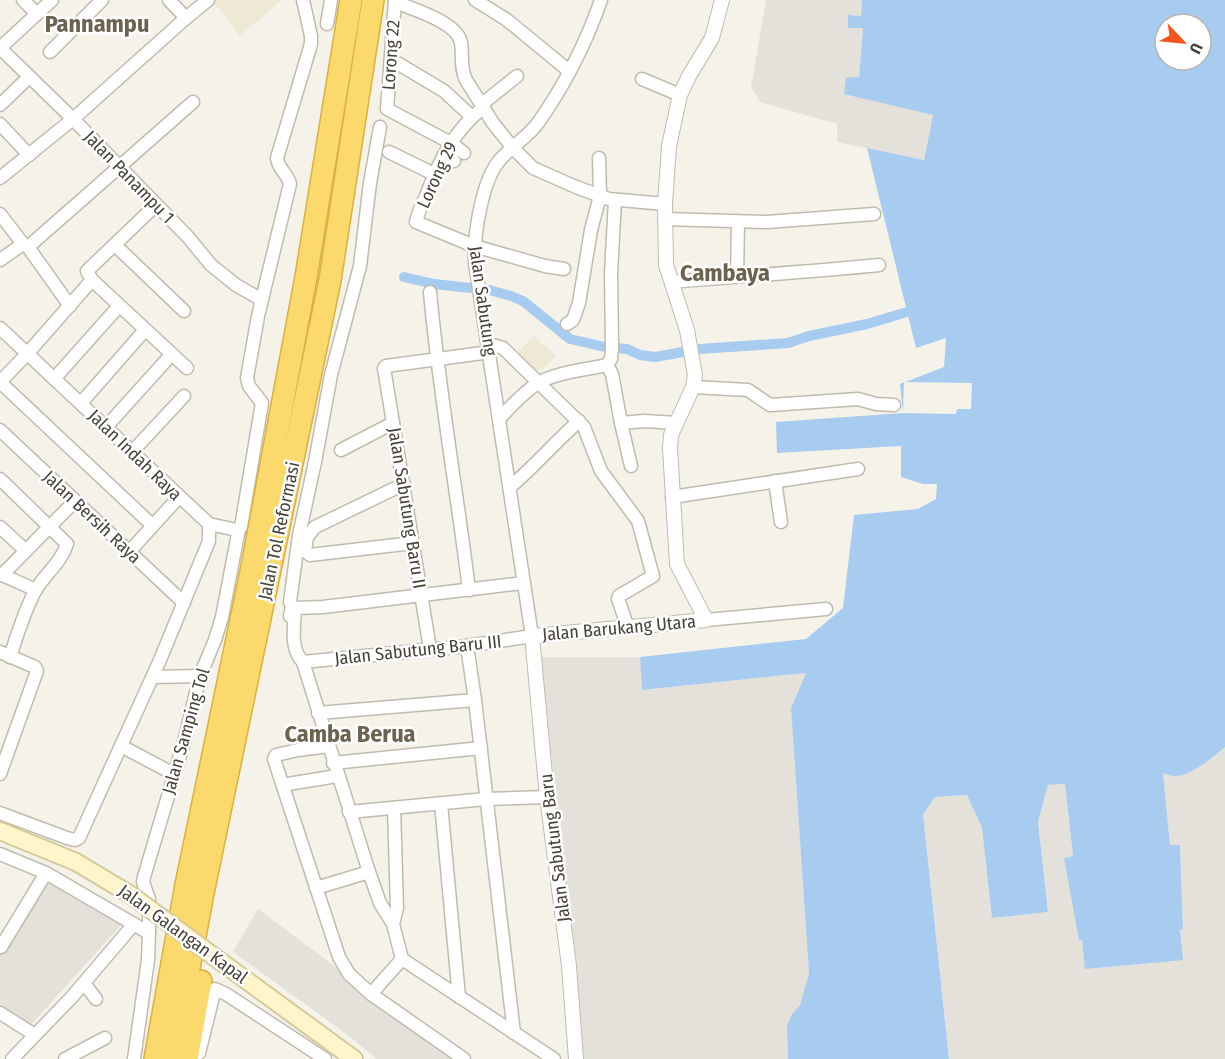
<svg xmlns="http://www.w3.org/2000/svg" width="1225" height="1059" viewBox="0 0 1225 1059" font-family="'Fira Sans Condensed',sans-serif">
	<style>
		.industrial { fill: #e4e1db }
		.education { fill: #ede9d4 }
		.water { fill: #a7ccf0; fill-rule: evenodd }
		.pier { fill: #f5f2ea }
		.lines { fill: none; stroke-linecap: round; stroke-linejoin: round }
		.canal { stroke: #a7ccf0; stroke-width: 10 }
		.minor-casing { stroke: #c0bbac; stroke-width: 15 }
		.tertiary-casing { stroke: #c0bbac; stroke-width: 16 }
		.secondary-casing { stroke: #d4c99a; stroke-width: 20 }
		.motorway-casing { stroke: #dcb03c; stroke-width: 24 }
		.minor { stroke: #fff; stroke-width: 12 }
		.tertiary { stroke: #fff; stroke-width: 14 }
		.secondary { stroke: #fef6ca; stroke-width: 16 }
		.motorway { stroke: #fcd96d; stroke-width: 21 }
		.secondary-bridge-casing { stroke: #d4c99a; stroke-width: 20; stroke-linecap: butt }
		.secondary-bridge { stroke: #fef6ca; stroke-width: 16 }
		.labels { text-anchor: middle; stroke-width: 5; stroke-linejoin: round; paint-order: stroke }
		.street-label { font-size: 18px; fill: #484338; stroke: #fff }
		.district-label { font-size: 24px; font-weight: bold; fill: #6b624f; stroke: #fff }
	</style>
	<rect width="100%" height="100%" fill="#f5f2ea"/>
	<g class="industrial">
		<polygon points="766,0 862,0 861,16 848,15 863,27 859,78 933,115 924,160 837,142 837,124 760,102 751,87"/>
		<polygon points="541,657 640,657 642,690 806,673 791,708 809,973 800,1005 792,1014 787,1041 788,1059 583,1059"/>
		<polygon points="1225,747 1225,1059 949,1059 923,814 935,797 967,795 982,828 992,918 1048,912 1038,822 1048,785 1065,784 1073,856 1064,858 1082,940 1182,960 1180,929 1183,929 1180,845 1170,846 1163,773 1172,776 1212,758"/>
		<polygon points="37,876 122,924 29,1027 0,1008 0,935"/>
		<polygon points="258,909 369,992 463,1059 377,1059 341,1030 233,952"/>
	</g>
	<g class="education">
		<polygon points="212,0 282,0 240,36"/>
		<polygon points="534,336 556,356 546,367 530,372 513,357"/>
	</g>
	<path class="water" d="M862,0H1225V747C1214,757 1188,778 1172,776C1169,775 1166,774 1163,773L1170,845H1180L1183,929L1180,930L1183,960L1085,969L1082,940H1079L1064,858L1073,856L1065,784L1048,785L1038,822L1048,912L992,918L982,828L967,795L935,797L923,814L949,1059H788L787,1026L792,1014L800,1005L809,973L791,708L806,673L642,690L640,657L806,639L843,608L854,515L918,509L936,499L937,484H923L901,477V446L777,453L776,422L903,413L900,384L944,367L946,338L916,348L867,148L924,160L933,115L844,94L846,78L859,77L863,28H848V15L861,16ZM1165,24H1201V60H1165Z"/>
	<polygon class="pier" points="904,382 972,383 971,409 957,409 956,414 903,413"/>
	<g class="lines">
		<polyline class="canal" points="404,277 434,284 489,290 511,296 523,301 570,339 605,347 627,349 640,355 655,357 700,349 788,343 809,336 867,324 907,312"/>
		<defs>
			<g id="minor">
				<polyline points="23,0 37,14"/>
				<polyline points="169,0 186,18"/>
				<polyline points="395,0 387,109 451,143 464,153"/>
				<polyline points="475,0 507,20 569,71"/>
				<path d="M395,2C412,9 458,22 461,43C463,56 460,68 466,80L493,123L513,148L533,168L576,187L609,199L665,204"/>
				<polyline points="327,24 331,0"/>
				<polyline points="0,48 73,119 188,237 211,265 236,285 262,300"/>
				<polyline points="0,48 52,0"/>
				<polyline points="50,52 102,0"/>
				<polyline points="392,60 444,91 472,117"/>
				<polyline points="642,79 680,95"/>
				<polyline points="482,104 517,76"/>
				<polyline points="0,105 29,77"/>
				<path d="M484,107C454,130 439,161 426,196C422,204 418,213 416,222L474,246L545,266L564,269"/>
				<polyline points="0,124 29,155"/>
				<polyline points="389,152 434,174"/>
				<polyline points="444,154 454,161"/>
				<polyline points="0,178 73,119 186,18 208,0"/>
				<polyline points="156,205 87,271 92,280 187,368"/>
				<polyline points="0,214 23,244 28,247 70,306"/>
				<polyline points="665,219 767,222 874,214"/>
				<polyline points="115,245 184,311"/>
				<polyline points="28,247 193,102"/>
				<polyline points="0,260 23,244"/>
				<polyline points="737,276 738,222"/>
				<path d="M671,282C740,276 810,272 879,265"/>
				<path d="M430,292C439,392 457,491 469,590"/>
				<polyline points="567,324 573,320 579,303 591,230 600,196 599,158"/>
				<polyline points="0,328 209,524 209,541 160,660 79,838 75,840 67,838 0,813"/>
				<polyline points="489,344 503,348 584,427 601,471 638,521 653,576 619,596 618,599 628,628"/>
				<polyline points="607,365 611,359 612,348 611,273 615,200"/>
				<polyline points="607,365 612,374 621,423"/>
				<polyline points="54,379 119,306"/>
				<polyline points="0,382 152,525"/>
				<polyline points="0,382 27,354 92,280"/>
				<polyline points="693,387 748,390 770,405 858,399 876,404 894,405"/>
				<polyline points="81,403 145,330"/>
				<path d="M500,418C511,406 524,392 538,383C558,372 585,370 607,365"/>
				<polyline points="106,427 171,355"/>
				<polyline points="0,430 184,603"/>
				<polyline points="341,450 393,423"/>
				<polyline points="132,452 184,396"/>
				<polyline points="631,466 621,423 644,421 676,423"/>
				<path d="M0,479L67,544C61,563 45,574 35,591C24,612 17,635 10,657"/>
				<polyline points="775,481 781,522"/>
				<polyline points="404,484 315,527 307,537 305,551 310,555 413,543"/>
				<path d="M510,487C534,467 555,442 579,421"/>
				<polyline points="672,497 858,469"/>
				<path d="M209,524L237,530L241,527L262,403L249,386L247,378L258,316L290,184C288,174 278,169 277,158L311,44V36L303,0"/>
				<polyline points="0,527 25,550"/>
				<polyline points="129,552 179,497"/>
				<polyline points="0,574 36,590"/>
				<polyline points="2,575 75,501"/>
				<path d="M523,583L323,607L297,608L295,610C294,628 290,649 303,662L369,872L380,903L393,924L402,959L554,1059"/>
				<polyline points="290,616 292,606 290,602 299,535 315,462 331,375 360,266 370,183 380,127"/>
				<polyline points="706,620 826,609"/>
				<polyline points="467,646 475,700 514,1033"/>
				<polyline points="430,649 384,368 386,366 490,352"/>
				<polyline points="0,652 35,667 37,671 0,774"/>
				<path d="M303,662L467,646L532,636L475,263C473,237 482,181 499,161C510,147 527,138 538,123C564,86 586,43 601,0"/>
				<polyline points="153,677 200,676"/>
				<polyline points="318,713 475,700"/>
				<polyline points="121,746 174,774"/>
				<polyline points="329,746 298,750 276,755 274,759 339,957 349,974 371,994 464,1059"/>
				<polyline points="333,763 481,748"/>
				<polyline points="288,784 337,776"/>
				<polyline points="441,804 459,997"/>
				<polyline points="349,812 486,799 547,797"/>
				<polyline points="0,854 46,873 149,933 148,960 134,1059"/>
				<polyline points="316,888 369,872"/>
				<polyline points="393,924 397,908 394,808"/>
				<polyline points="149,933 149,899 143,882 144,877 184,742 200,676 215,640 222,617 239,529"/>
				<polyline points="1,947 46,873"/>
				<polyline points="84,983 96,999"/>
				<polyline points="371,994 402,959"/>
				<polyline points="0,1013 35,1035"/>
				<polyline points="199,1053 215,989 226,994 325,1059"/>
				<polyline points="12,1059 71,998 134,924"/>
				<polyline points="65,1059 105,1038"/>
			</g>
			<polyline id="tertiary" points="576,1059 569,966 547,797 532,636 706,620 677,564 670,448 671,435 693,387 695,375 687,330 666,265 665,204 669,146 680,95 689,76 712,38 722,0"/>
			<g id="secondary">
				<polyline points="0,831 76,862 131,895"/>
				<polyline points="216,958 354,1059"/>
			</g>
			<g id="motorway">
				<polyline points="155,1059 186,885 252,567 306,277 351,0"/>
				<polyline points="172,1059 203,893 330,280 373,0"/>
				<polyline points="187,1059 201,981"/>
			</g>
		</defs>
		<use href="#minor" class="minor-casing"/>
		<use href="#tertiary" class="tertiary-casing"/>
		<use href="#secondary" class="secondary-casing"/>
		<use href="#motorway" class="motorway-casing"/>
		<use href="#minor" class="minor"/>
		<use href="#tertiary" class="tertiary"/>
		<use href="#secondary" class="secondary"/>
		<use href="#motorway" class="motorway"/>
		<defs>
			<polyline id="secondary-bridge" points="131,895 216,958"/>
		</defs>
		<use href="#secondary-bridge" class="secondary-bridge-casing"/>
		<use href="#secondary-bridge" class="secondary-bridge"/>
	</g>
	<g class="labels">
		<g class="street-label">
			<text transform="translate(391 55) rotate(-86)" y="6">Lorong 22</text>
			<text transform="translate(437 175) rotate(-65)" y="6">Lorong 29</text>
			<text transform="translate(129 177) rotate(46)" y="6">Jalan Panampu 1</text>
			<text transform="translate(483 301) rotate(82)" y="6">Jalan Sabutung</text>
			<text transform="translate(135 455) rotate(44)" y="6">Jalan Indah Raya</text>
			<text transform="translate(407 508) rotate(81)" y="6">Jalan Sabutung Baru II</text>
			<text transform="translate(92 517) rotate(43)" y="6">Jalan Bersih Raya</text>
			<text transform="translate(279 531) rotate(-78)" y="6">Jalan Tol Reformasi</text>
			<text transform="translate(619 628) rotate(-5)" y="6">Jalan Barukang Utara</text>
			<text transform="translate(418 650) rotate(-6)" y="6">Jalan Sabutung Baru III</text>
			<text transform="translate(186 731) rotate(-74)" y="6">Jalan Samping Tol</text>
			<text transform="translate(555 848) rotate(-97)" y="6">Jalan Sabutung Baru</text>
			<text transform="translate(183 934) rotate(36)" y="6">Jalan Galangan Kapal</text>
		</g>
		<g class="district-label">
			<text x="97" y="32">Pannampu</text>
			<text x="725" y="281">Cambaya</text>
			<text x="350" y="742">Camba Berua</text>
		</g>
	</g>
	<g transform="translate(1183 42) rotate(116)"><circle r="28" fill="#ffffff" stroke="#b6b4af" stroke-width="1.5"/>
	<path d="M0-4.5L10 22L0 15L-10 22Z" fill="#f7531e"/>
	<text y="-9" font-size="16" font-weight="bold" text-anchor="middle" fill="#484338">U</text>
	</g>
</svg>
